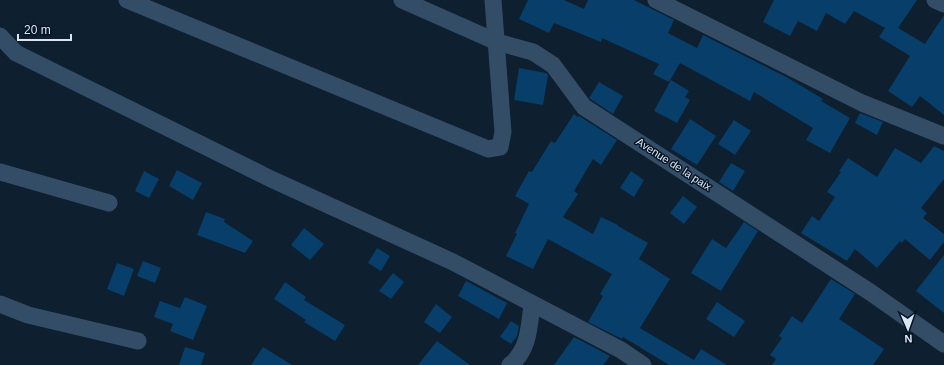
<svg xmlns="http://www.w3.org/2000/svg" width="944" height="365" viewBox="0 0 944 365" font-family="Helvetica,sans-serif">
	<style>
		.building { fill: #073e6a }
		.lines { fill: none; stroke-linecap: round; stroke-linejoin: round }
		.street { stroke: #344d67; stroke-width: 17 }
		.labels { text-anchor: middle; stroke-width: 3; stroke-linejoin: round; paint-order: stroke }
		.street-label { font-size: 11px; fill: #dbe6f2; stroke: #051525 }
	</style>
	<rect width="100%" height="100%" fill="#0e1f2f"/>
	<g class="building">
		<polygon points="528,0 564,0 584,9 588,0 634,0 674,20 668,33 697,48 703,35 788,78 823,99 821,101 850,118 830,153 806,140 813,128 754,92 750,101 680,63 669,82 653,74 659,64 602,38 601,42 554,23 549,33 519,19"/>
		<polygon points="774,0 917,0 898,28 925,44 944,15 944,115 920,96 912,107 888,91 910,56 879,37 885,28 854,11 845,24 826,13 817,31 798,21 790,36 763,22"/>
		<polygon points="519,68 546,73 548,75 543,105 514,100"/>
		<polygon points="671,80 689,91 685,97 690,100 677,123 654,111"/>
		<polygon points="599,82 623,96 613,114 589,98"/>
		<polygon points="860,113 883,122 877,135 855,123"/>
		<polygon points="574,114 578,117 579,116 617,140 601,165 593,159 574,191 578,194 563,217 593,234 601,217 618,225 618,226 648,243 639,259 670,279 640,328 694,360 701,349 727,365 669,365 623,337 622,339 588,322 603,296 600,294 612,274 548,239 533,269 506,256 517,234 515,233 529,204 515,196 529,171 532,172 551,141 555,143"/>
		<polygon points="690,119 716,136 697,165 671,149"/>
		<polygon points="734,120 751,131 735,155 718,144"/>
		<polygon points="934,146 944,151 944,179 921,208 927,213 923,218 944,234 944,242 930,260 905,239 902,243 900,241 877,268 855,249 847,261 801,233 812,216 819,221 835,197 827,192 841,172 839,171 848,158 877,177 895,148 921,163"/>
		<polygon points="731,163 745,171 733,191 719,182"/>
		<polygon points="177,170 202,183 193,200 169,186"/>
		<polygon points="144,171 159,179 149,198 135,191"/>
		<polygon points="631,171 644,180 634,197 620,188"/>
		<polygon points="683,196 697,207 684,224 670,213"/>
		<polygon points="206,212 225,219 224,222 253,241 245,253 197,235"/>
		<polygon points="744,222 758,231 721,291 691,273 712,239 726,248"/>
		<polygon points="304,228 324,244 310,260 291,245"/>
		<polygon points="377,248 390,256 381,271 368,263"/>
		<polygon points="944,255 944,313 916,291"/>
		<polygon points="143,261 161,268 155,283 137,276"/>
		<polygon points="117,263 134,269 124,296 107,289"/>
		<polygon points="393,273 404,282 391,299 379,291"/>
		<polygon points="831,279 855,294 839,319 884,349 873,365 772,365 776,359 770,355 782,338 779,336 792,316 802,323"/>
		<polygon points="466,281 507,303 499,319 458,296"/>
		<polygon points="285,282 306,297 304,300 345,325 335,341 304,322 306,320 274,299"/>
		<polygon points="185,297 207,306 193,340 170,331 173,324 154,317 160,301 180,308"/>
		<polygon points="717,302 745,321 734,337 706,319"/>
		<polygon points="436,304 452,317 440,333 424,322"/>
		<polygon points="511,321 519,326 517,336 511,344 500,337"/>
		<polygon points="574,337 610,356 603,365 554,365"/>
		<polygon points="437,341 470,365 418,365"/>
		<polygon points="185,347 205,353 201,365 179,365"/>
		<polygon points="263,347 292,365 251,365"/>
	</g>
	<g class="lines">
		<g class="street">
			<polyline points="127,0 488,149 500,147 503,132 493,0"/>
			<polyline points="402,0 497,42 533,52 553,65 584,107 870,292 944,344"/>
			<polyline points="656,0 862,103 944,136"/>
			<polyline points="935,0 944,4"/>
			<polyline points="0,36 16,53 271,179 453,262 621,350 643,365"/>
			<polyline points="0,172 109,203"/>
			<polyline points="0,304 28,315 138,341"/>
			<path d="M510,365C529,350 529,327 532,305"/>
		</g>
	</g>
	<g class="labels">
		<g class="street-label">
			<text transform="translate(674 164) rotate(33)" y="4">Avenue de la paix</text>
		</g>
	</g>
	<g transform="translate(908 329) rotate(178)" stroke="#051525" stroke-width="3" paint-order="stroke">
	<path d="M0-3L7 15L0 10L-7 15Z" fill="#dbe6f2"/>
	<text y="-6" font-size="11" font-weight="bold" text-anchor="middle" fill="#dbe6f2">N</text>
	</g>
	<path d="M18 34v6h53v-6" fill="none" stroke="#dbe6f2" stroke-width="2"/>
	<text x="24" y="34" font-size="12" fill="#dbe6f2" stroke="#051525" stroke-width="3" paint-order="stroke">20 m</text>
</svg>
